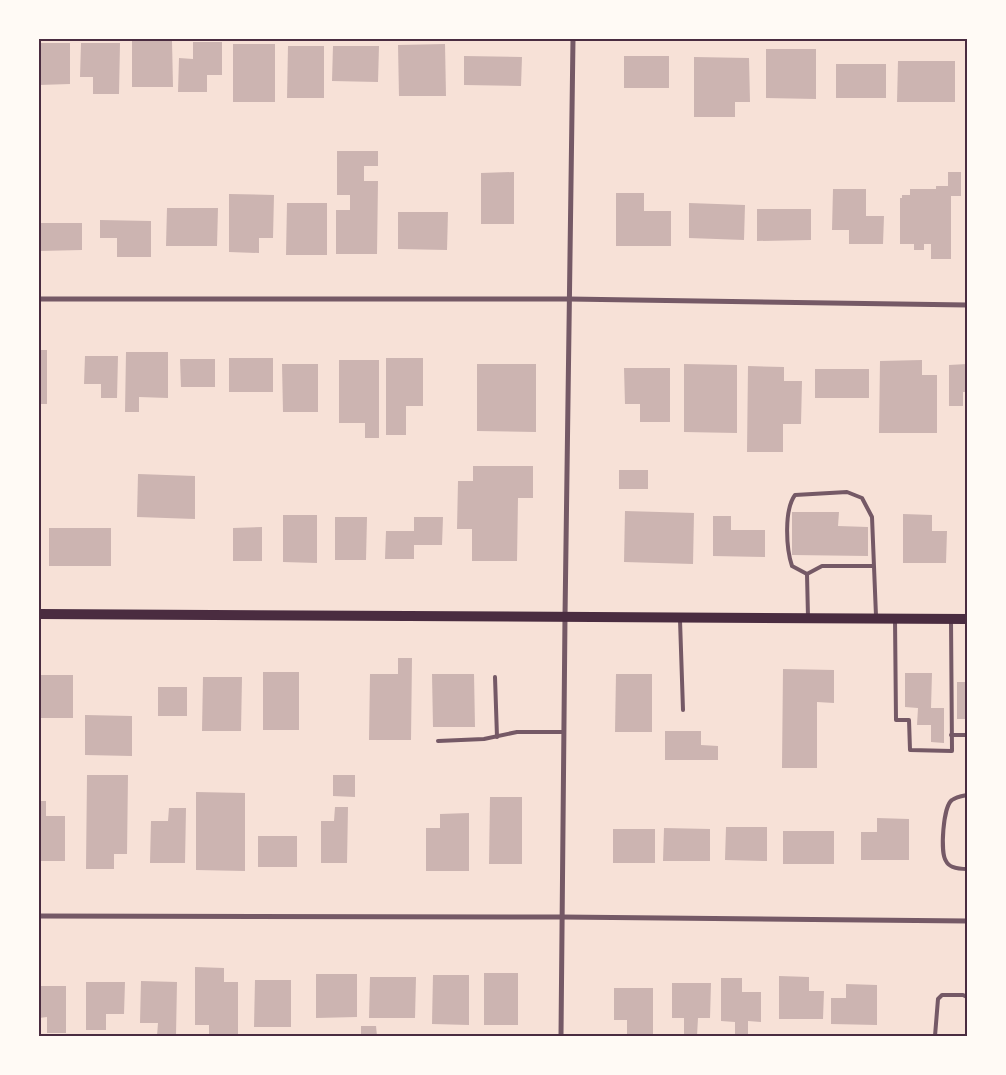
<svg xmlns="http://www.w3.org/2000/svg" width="1006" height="1075" viewBox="0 0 1006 1075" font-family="Cabin,sans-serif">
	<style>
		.building { fill: #ccb4b1 }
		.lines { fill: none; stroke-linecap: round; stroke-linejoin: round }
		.service { stroke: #755966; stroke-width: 4 }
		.minor { stroke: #755966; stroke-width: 5 }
		.secondary { stroke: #4a2c40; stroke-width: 10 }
		.neatline { fill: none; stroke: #4a2c40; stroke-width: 2 }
	</style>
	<rect width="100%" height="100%" fill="#f7e1d7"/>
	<g class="building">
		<polygon points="132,41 172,41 173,87 132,87"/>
		<polygon points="193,42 222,42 222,75 207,75 207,92 178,92 179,58 193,59"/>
		<polygon points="39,43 70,43 70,84 39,85"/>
		<polygon points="81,43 120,43 119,94 93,94 93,77 80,77"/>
		<rect x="233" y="44" width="42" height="58"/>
		<polygon points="445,44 446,96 399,96 398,45"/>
		<polygon points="288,46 324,46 324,98 287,98"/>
		<polygon points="333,46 379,46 378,82 332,81"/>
		<polygon points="766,49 816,49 816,99 766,98"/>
		<polygon points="464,56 522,57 521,86 464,85"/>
		<rect x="624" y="56" width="45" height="32"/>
		<polygon points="694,57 749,58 750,102 735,102 735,117 694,117"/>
		<polygon points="898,61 955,61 955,102 897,102"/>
		<rect x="836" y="64" width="50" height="34"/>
		<polygon points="337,151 378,151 378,166 364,166 364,181 378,181 377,254 336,254 336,210 350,210 350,195 337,195"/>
		<polygon points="514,172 514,224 481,224 481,173"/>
		<polygon points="948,172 961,172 961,196 951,196 951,259 931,259 931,244 924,244 924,250 914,250 914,244 900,244 900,198 902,198 902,195 910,195 910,189 936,189 936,186 948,186"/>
		<polygon points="833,189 866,189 866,216 884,216 883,244 849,244 849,230 832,230"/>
		<polygon points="616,193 644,193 644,211 671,211 671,246 616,246"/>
		<polygon points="229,194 274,195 273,238 259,238 259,253 229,252"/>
		<polygon points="287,203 327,203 327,255 286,255"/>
		<polygon points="689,203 745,205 744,240 689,238"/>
		<polygon points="167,208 218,208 217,246 166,246"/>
		<polygon points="757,209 811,209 811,240 757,241"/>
		<polygon points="398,212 448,212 447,250 398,249"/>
		<polygon points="100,220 151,221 151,257 117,257 117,238 100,238"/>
		<polygon points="39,223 82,223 82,250 39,251"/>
		<rect x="39" y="350" width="8" height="54"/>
		<polygon points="126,352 168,352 168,398 139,397 139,412 125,412"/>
		<polygon points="85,356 118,356 117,398 101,398 101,384 84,384"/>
		<rect x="229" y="358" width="44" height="34"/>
		<polygon points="386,358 423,358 423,406 406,406 406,435 386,435"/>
		<polygon points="180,359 215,359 215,387 181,387"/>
		<polygon points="339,360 379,360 379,438 365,438 365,423 339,423"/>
		<polygon points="922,360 922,375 937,375 937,433 879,433 880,361"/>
		<polygon points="282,364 318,364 318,412 283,412"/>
		<polygon points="477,364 536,364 536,432 477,431"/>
		<polygon points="684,364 737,365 737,433 684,432"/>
		<polygon points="967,364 967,392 963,392 963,406 949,406 949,365"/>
		<polygon points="748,366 784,367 784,381 802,381 801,424 783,424 783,452 747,452"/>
		<polygon points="624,368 670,368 670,422 640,422 640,404 625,404"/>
		<rect x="815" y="369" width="54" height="29"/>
		<polygon points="473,466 533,466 533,498 518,498 517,561 472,561 472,529 457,529 458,481 473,481"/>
		<rect x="619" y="470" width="29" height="19"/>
		<polygon points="138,474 195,476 195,519 137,517"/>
		<polygon points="625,511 694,513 693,564 624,562"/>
		<polygon points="792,512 839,512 838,526 868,527 868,556 792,555"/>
		<polygon points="903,514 932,515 932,531 947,531 946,563 903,563"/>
		<polygon points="283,515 317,515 317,563 283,562"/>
		<polygon points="713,516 731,516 731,530 765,530 765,557 713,556"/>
		<polygon points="335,517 367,517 366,560 335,560"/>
		<polygon points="414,517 443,517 442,545 414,545 414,559 385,559 386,531 414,531"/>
		<polygon points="262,527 262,561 233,561 233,528"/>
		<rect x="49" y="528" width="62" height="38"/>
		<polygon points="398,658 412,658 411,740 369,740 370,674 398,674"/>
		<polygon points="783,669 834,670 834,703 817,702 817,768 782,768"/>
		<rect x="263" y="672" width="36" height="58"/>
		<polygon points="905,673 932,673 931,708 944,708 944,743 931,742 931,725 917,725 918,708 905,707"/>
		<polygon points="432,674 474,674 475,727 433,727"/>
		<polygon points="616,674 652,674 652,732 615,732"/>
		<rect x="39" y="675" width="34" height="43"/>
		<polygon points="203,677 242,677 241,731 202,731"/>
		<rect x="957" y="682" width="10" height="37"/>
		<rect x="158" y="687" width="29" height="29"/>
		<polygon points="85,715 132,716 132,756 85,755"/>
		<polygon points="665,731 701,731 701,745 718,746 718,760 665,760"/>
		<polygon points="87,775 128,775 127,854 114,854 114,869 86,869"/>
		<polygon points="333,775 355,775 355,797 333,796"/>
		<polygon points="196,792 245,793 245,871 196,870"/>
		<polygon points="490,797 522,797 522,864 489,864"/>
		<polygon points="39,801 46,801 46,816 65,816 65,861 39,861"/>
		<polygon points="335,807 348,807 347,863 321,863 321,821 334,821"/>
		<polygon points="169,808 186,808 185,863 150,863 151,821 168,821"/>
		<polygon points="469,813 469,871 426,871 426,828 440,828 440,814"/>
		<polygon points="877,818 909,819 909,860 861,860 861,832 877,832"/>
		<polygon points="726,827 767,827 767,861 725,860"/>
		<polygon points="664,828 710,829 710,861 663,861"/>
		<rect x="613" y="829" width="42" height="34"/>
		<rect x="783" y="831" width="51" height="33"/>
		<rect x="258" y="836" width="39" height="31"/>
		<polygon points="195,967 224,968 224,982 238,982 238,1036 209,1036 209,1025 195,1025"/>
		<rect x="484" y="973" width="34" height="52"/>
		<polygon points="316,974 357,974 357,1017 316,1018"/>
		<polygon points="433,975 469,975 469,1025 432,1024"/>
		<polygon points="779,976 809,977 809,991 824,991 823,1019 779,1019"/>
		<polygon points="370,977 416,977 415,1018 369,1018"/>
		<polygon points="721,978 742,978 742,992 761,992 761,1022 748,1021 748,1036 735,1036 735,1022 721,1021"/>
		<polygon points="255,980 291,980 291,1027 254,1027"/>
		<polygon points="141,981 177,982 176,1036 157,1036 158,1023 140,1023"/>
		<polygon points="86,982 125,982 124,1014 106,1014 106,1030 86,1030"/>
		<polygon points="672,983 711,983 710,1018 698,1018 697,1036 684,1036 684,1018 672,1018"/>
		<polygon points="846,984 877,985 877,1025 831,1024 831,998 846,998"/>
		<polygon points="39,986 66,986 66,1033 47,1033 47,1017 39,1018"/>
		<polygon points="614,988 653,988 653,1035 627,1036 627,1020 614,1020"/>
		<polygon points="361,1026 376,1026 377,1036 361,1036"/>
	</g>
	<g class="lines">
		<g class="service">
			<path d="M807,574L792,566C786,548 784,510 795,495L847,492L862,498L872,517L876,616"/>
			<polyline points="807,574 822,566 873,566"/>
			<polyline points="807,574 808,617"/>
			<polyline points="895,619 896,720 909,720 910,750 952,751 951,619"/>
			<polyline points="680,620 683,710"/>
			<polyline points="495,677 497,737"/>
			<polyline points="951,735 967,735"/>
			<polyline points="438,741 484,739 517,732 564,732"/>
			<path d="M967,795C962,796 956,797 952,800C943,806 940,853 946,861C949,868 960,869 967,869"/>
			<polyline points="935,1036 938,999 942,995 963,995 967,997"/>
		</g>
		<g class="minor">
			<polyline points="39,299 569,299 967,305"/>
			<polyline points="39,916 562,917 967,921"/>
			<polyline points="561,1036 565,617 573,39"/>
		</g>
		<polyline class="secondary" points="39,614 967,619"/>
	</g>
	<rect width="1006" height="1075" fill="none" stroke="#fffaf5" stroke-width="80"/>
	<rect x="40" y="40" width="926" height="995" class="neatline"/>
</svg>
